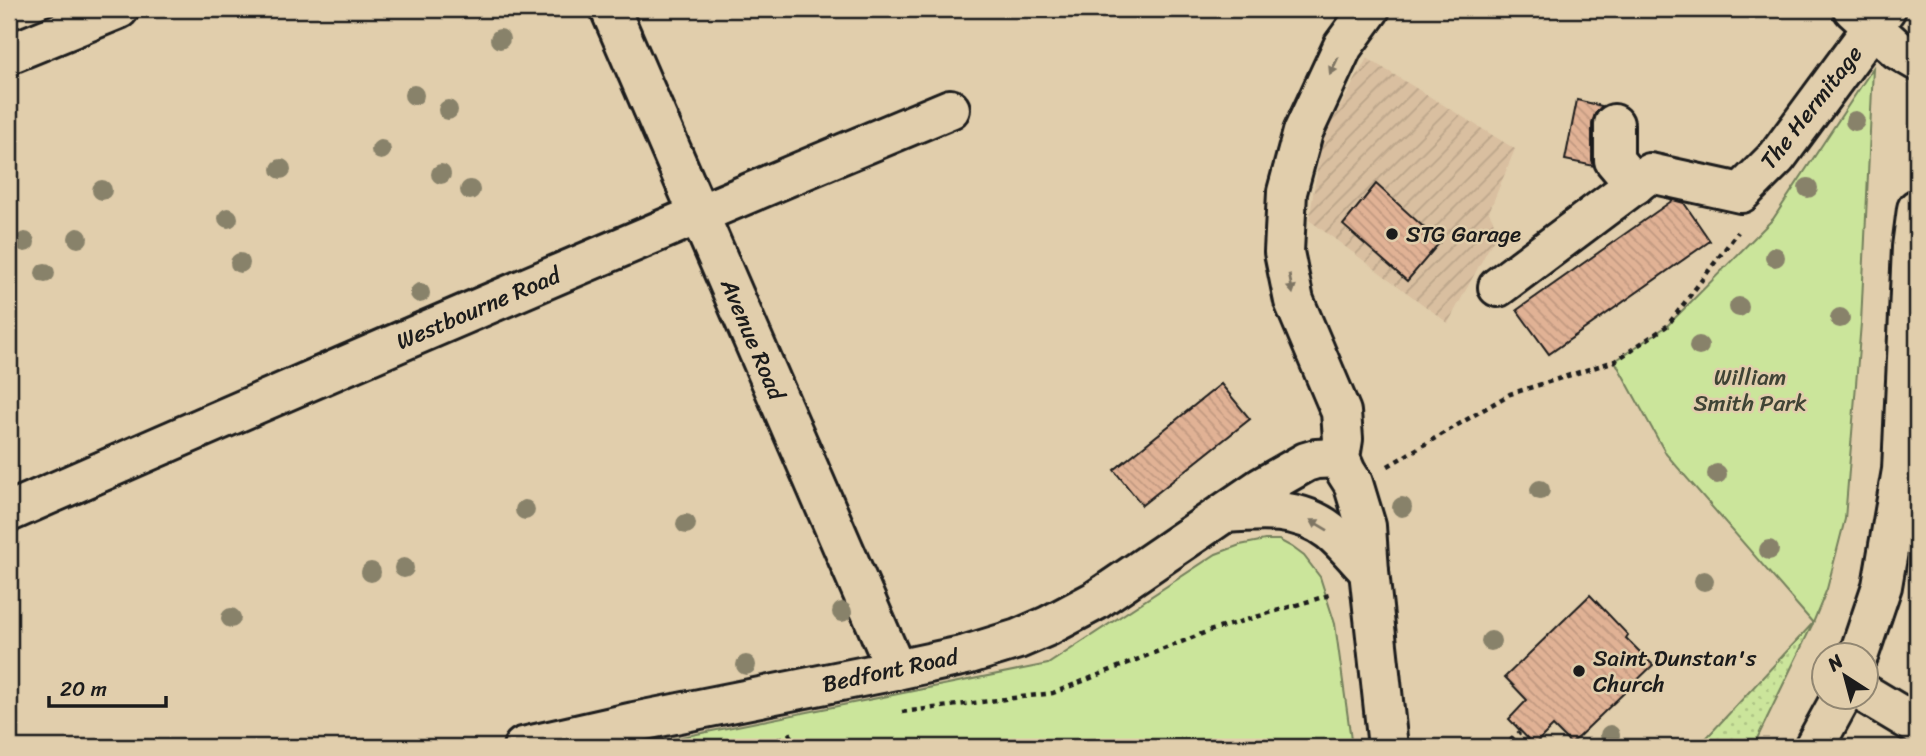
<svg xmlns="http://www.w3.org/2000/svg" width="1926" height="756" viewBox="0 0 1926 756" font-family="Sriracha,sans-serif">
	<style>
		.industrial { fill: url(#industrial-furrows) }
		.grass { fill: url(#grass-dots); stroke: #74805c; stroke-width: 2 }
		.park { fill: #cbe59b; stroke: #74805c; stroke-width: 2 }
		.building { fill: url(#building-back-hatch); stroke: #1c1c1c; stroke-width: 2 }
		.lines { fill: none; stroke-linecap: round; stroke-linejoin: round }
		.minor-casing { stroke: #1c1c1c; stroke-width: 44 }
		.major-casing { stroke: #1c1c1c; stroke-width: 44 }
		.path { stroke: #1c1c1c; stroke-width: 4.5; stroke-dasharray: 5 5; stroke-linecap: butt }
		.minor { stroke: #e1ceac; stroke-width: 38 }
		.major { stroke: #e1ceac; stroke-width: 38 }
		.tree { fill: #88826b }
		.oneway { fill: #7e7564 }
		.poi-dot { fill: #1c1c1c; stroke: #e1ceac; stroke-width: 2.5 }
		.labels { text-anchor: middle; stroke-width: 5; stroke-linejoin: round; paint-order: stroke }
		.street-label { font-size: 23px; fill: #1c1c1c; stroke: #e1ceac }
		.poi-label { font-size: 23px; fill: #1c1c1c; stroke: #e1ceac; text-anchor: start }
		.park-label { font-size: 23px; fill: #3f4435; stroke: #e1ceac }
	</style>
	<defs>
		<pattern id="industrial-furrows" width="10" height="10" patternUnits="userSpaceOnUse" patternTransform="scale(1.75)"><rect width="10" height="10" fill="#d9bfa0"/><path d="M-1 1l2-2M0 10L10 0M9 11l2-2" fill="none" stroke="#baa489"/></pattern>
		<pattern id="grass-dots" width="8" height="8" patternUnits="userSpaceOnUse" patternTransform="scale(1.75)"><rect width="8" height="8" fill="#cbe59b"/><path d="M2 2h.1M6 6h.1" fill="none" stroke="#aec485" stroke-width="1.8" stroke-linecap="round"/></pattern>
		<pattern id="building-back-hatch" width="6" height="6" patternUnits="userSpaceOnUse" patternTransform="scale(1.75)"><rect width="6" height="6" fill="#e1b295"/><path d="M-1 5l2 2M0 0l6 6M5-1l2 2" fill="none" stroke="#c09880"/></pattern>
	</defs>
	<rect width="100%" height="100%" fill="#e1ceac"/>
	<filter id="ink" filterUnits="userSpaceOnUse"><feTurbulence type="fractalNoise" baseFrequency=".0143" numOctaves="2"/><feDisplacementMap in="SourceGraphic" scale="14" xChannelSelector="R" yChannelSelector="G"/><feConvolveMatrix kernelMatrix="1 2 1 2 8 2 1 2 1" color-interpolation-filters="sRGB"/></filter>
	<g filter="url(#ink)">
		<polygon class="industrial" points="1367,58 1515,149 1489,212 1498,231 1448,323 1309,220 1322,140"/>
		<polygon class="grass" points="1813,623 1753,747 1698,747"/>
		<g class="park">
			<polygon points="1873,68 1861,323 1845,519 1827,589 1813,623 1666,454 1615,361 1667,326 1773,219"/>
			<polygon points="1265,540 1279,540 1292,547 1304,556 1320,577 1335,624 1352,747 632,747 1048,664 1216,554 1240,545"/>
		</g>
		<g class="building">
			<polygon points="1577,100 1602,106 1595,114 1592,123 1592,160 1594,166 1565,160"/>
			<polygon points="1376,184 1440,242 1407,281 1343,225"/>
			<polygon points="1673,200 1684,203 1710,241 1549,354 1517,310"/>
			<polygon points="1221,384 1250,419 1142,505 1114,470"/>
			<polygon points="1590,595 1628,635 1626,638 1653,665 1571,744 1553,726 1534,745 1509,719 1527,700 1505,677"/>
		</g>
		<g class="lines">
			<defs>
				<g id="minor">
					<polyline points="610,9 896,670"/>
					<polyline points="1370,9 1343,46 1303,132 1287,192 1284,252 1294,301 1341,412 1343,439 1340,458 1346,472 1353,483 1366,526 1369,571 1388,747"/>
					<polyline points="1853,9 1898,50 1917,61"/>
					<polyline points="9,54 119,9"/>
					<polyline points="1614,124 1614,160 1635,185"/>
					<polyline points="1498,287 1650,173 1741,193 1777,157 1886,9"/>
					<path d="M9,512C321,375 635,240 950,109"/>
					<path d="M1225,513C1262,510 1299,507 1330,531C1344,542 1356,558 1369,571"/>
					<polyline points="1867,695 1917,725"/>
					<polyline points="523,747 634,722 896,670 966,655 1018,639 1048,626 1095,601 1262,487 1306,462 1316,459 1340,458"/>
				</g>
				<g id="major">
					<polyline points="1859,654 1882,586 1902,470 1912,247 1917,209"/>
					<polyline points="1814,747 1842,696"/>
				</g>
			</defs>
			<use href="#minor" class="minor-casing"/>
			<use href="#major" class="major-casing"/>
			<g class="path">
				<polyline points="1388,466 1510,394 1615,361 1667,326 1738,232"/>
				<polyline points="902,712 1053,693 1209,631 1333,594"/>
				<polyline points="760,747 794,733"/>
				<polyline points="1503,747 1520,732"/>
			</g>
			<use href="#minor" class="minor"/>
			<use href="#major" class="major"/>
		</g>
		<g class="tree">
			<circle cx="500" cy="39" r="10"/>
			<circle cx="414" cy="95" r="10"/>
			<circle cx="448" cy="110" r="10"/>
			<circle cx="1855" cy="121" r="10"/>
			<circle cx="381" cy="150" r="10"/>
			<circle cx="281" cy="169" r="10"/>
			<circle cx="441" cy="174" r="10"/>
			<circle cx="1808" cy="188" r="10"/>
			<circle cx="102" cy="190" r="10"/>
			<circle cx="470" cy="190" r="10"/>
			<circle cx="228" cy="218" r="10"/>
			<circle cx="78" cy="238" r="10"/>
			<circle cx="25" cy="242" r="10"/>
			<circle cx="1775" cy="257" r="10"/>
			<circle cx="240" cy="263" r="10"/>
			<circle cx="45" cy="273" r="10"/>
			<circle cx="420" cy="293" r="10"/>
			<circle cx="1739" cy="307" r="10"/>
			<circle cx="1840" cy="318" r="10"/>
			<circle cx="1699" cy="346" r="10"/>
			<circle cx="1717" cy="474" r="10"/>
			<circle cx="1540" cy="490" r="10"/>
			<circle cx="1402" cy="507" r="10"/>
			<circle cx="525" cy="510" r="10"/>
			<circle cx="686" cy="524" r="10"/>
			<circle cx="1769" cy="550" r="10"/>
			<circle cx="404" cy="568" r="10"/>
			<circle cx="371" cy="572" r="10"/>
			<circle cx="1704" cy="581" r="10"/>
			<circle cx="842" cy="612" r="10"/>
			<circle cx="231" cy="618" r="10"/>
			<circle cx="1491" cy="641" r="10"/>
			<circle cx="746" cy="665" r="10"/>
			<circle cx="1610" cy="735" r="10"/>
		</g>
		<defs><path id="oneway-solid" d="M-6-.8H1V-3.2L6.5 0L1 3.2V.8H-6Z" transform="scale(1.75)"/></defs>
		<g class="oneway">
			<use href="#oneway-solid" transform="translate(1334 66) rotate(115)"/>
			<use href="#oneway-solid" transform="translate(1291 284) rotate(79)"/>
			<use href="#oneway-solid" transform="translate(1319 525) rotate(-149)"/>
		</g>
	</g>
	<g class="poi-dot">
		<circle cx="1392" cy="234" r="7"/>
		<circle cx="1579" cy="671" r="7"/>
	</g>
	<g class="labels">
		<g class="street-label">
			<text transform="translate(1811 107) rotate(-52)" y="8">The Hermitage</text>
			<text transform="translate(478 308) rotate(-23)" y="8">Westbourne Road</text>
			<text transform="translate(753 339) rotate(67)" y="8">Avenue Road</text>
			<text transform="translate(890 670) rotate(-12)" y="8">Bedfont Road</text>
		</g>
		<g class="poi-label">
			<text x="1406" y="242">STG Garage</text>
			<text x="1593" y="666">Saint Dunstan's<tspan x="1593" dy="26">Church</tspan></text>
		</g>
		<g class="park-label">
			<text x="1750" y="385">William<tspan x="1750" dy="26">Smith Park</tspan></text>
		</g>
	</g>
	<rect width="1926" height="756" fill="none" stroke="#e1ceac" stroke-width="35"/>
	<rect x="18" y="18" width="1891" height="721" fill="none" stroke="#1c1c1c" stroke-width="2.5" filter="url(#ink)"/>
	<g transform="translate(1845 676) rotate(324)"><circle r="33" fill="#e1ceac" stroke="#928772" stroke-width="2"/>
	<path d="M0-5L12 26L0 18L-12 26Z" fill="#1c1c1c"/>
	<text y="-10" font-size="19" font-weight="bold" text-anchor="middle" fill="#1c1c1c">N</text>
	</g>
	<path d="M49 696v10h117v-10" fill="none" stroke="#1c1c1c" stroke-width="3.5"/>
	<text x="60" y="696" font-size="21" fill="#1c1c1c" stroke="#e1ceac" stroke-width="5" paint-order="stroke">20 m</text>
</svg>
